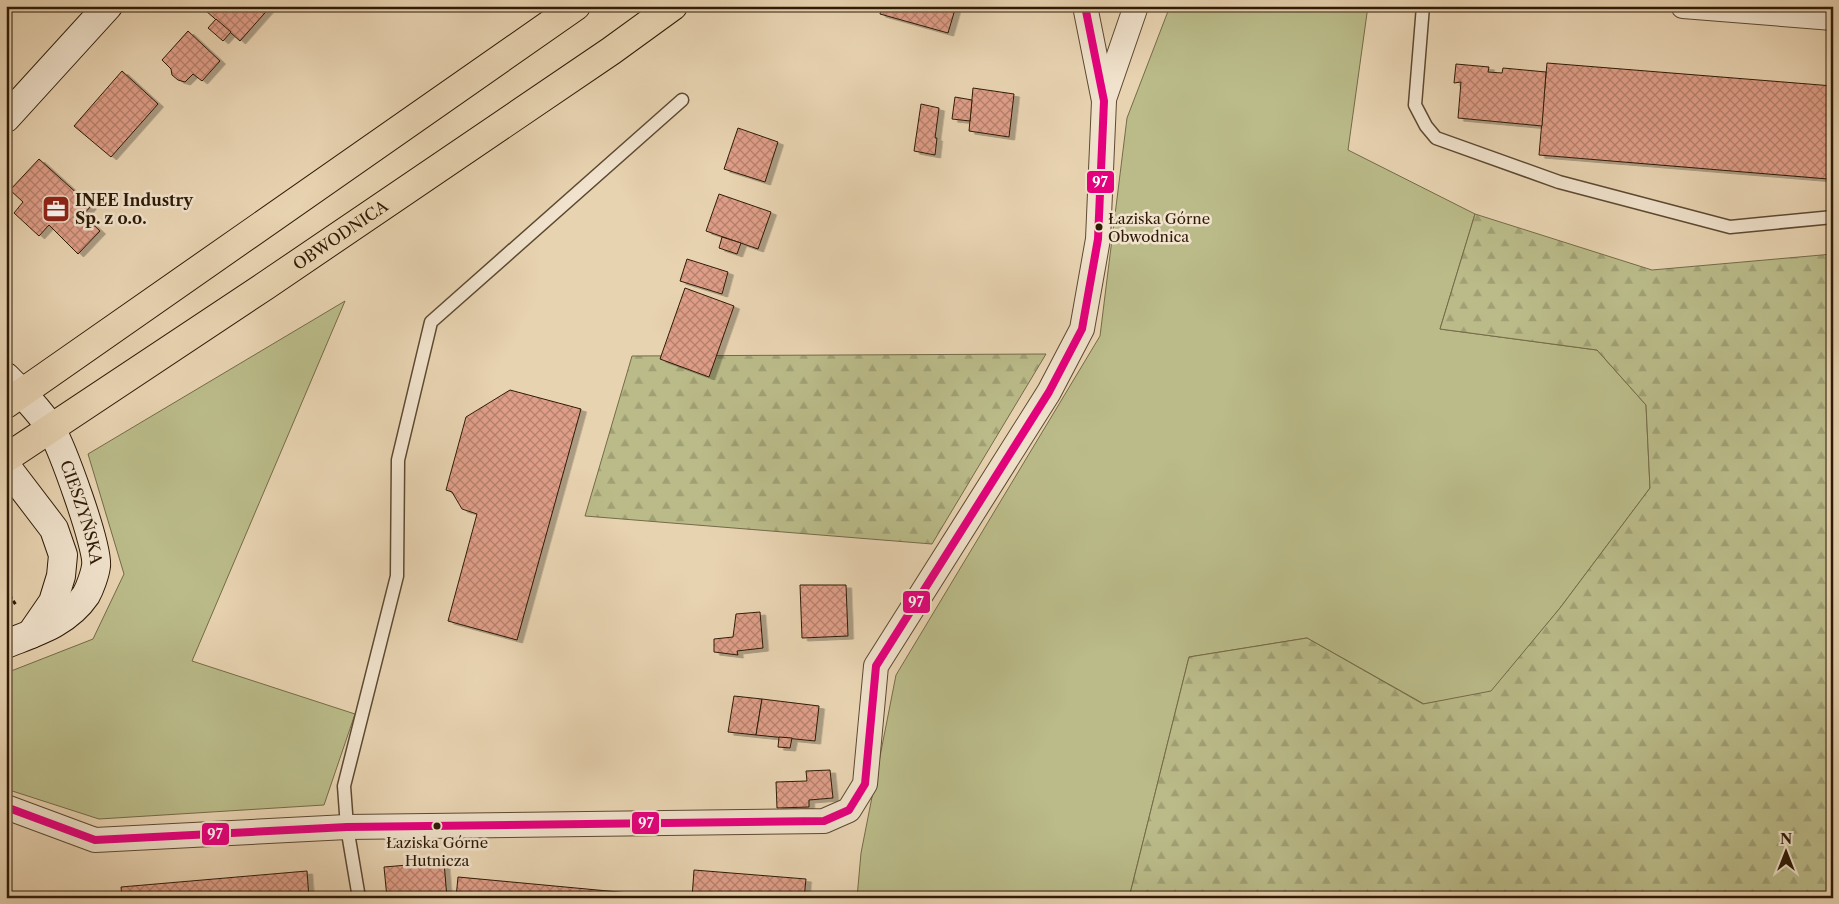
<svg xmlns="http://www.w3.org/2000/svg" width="1839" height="904" viewBox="0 0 1839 904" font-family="'Libre Caslon Text',serif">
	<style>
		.grass { fill: #babb89; stroke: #746b48 }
		.forest { fill: url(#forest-firs); stroke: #746b48 }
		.building { fill: url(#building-cross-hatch); stroke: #2f1b06; filter: url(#shadow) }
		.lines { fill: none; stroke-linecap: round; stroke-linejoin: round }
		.lane-casing { stroke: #5d4931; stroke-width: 15 }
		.street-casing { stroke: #5d4931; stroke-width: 26 }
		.secondary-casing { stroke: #2f1b06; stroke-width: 30 }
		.primary-casing { stroke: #2f1b06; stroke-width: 30 }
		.path { stroke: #2f1b06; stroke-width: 3; stroke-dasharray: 4 2.5; stroke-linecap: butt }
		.lane { stroke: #f0e2cc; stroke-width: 12 }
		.street { stroke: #f0e2cc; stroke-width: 24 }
		.secondary { stroke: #f0e2cc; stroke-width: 28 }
		.primary { stroke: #e8d3b1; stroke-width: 28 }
		.bus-1-casing { stroke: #f0e2cc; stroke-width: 11 }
		.bus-1 { stroke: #e5007d; stroke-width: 8 }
		.bus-dot { fill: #2f1b06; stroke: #f0e2cc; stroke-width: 2 }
		.labels { text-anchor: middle; stroke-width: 5; stroke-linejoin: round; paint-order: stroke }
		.bus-label { font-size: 15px; fill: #2f1b06; stroke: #f0e2cc; text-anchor: start }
		.poi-label { font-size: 16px; font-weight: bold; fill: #2f1b06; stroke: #f0e2cc; text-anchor: start }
		.street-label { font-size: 16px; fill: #2f1b06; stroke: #f0e2cc }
		.line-badge { stroke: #f0e2cc; stroke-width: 2 }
		.badge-label { font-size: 14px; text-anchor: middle; font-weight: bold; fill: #fff }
	</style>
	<defs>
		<pattern id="forest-firs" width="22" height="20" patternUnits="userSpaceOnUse" patternTransform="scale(1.25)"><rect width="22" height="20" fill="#babb89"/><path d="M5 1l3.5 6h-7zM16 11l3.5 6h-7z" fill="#a0a075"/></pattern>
		<pattern id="building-cross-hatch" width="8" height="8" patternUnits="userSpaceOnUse" patternTransform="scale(1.25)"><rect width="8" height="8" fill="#df9e88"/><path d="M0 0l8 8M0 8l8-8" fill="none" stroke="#b5806d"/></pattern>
		<filter id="shadow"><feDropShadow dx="5.5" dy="3" stdDeviation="0" flood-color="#0004"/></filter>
	</defs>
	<rect width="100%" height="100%" fill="#e8d3b1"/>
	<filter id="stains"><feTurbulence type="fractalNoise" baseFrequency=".004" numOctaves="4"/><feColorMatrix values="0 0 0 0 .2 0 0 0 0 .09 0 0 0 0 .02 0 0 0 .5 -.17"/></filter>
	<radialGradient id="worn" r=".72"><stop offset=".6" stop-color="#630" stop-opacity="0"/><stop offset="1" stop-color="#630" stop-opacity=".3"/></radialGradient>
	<g class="grass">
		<polygon points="1170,6 1368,6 1348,150 1475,214 1440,329 1597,350 1646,405 1650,488 1560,608 1491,692 1424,704 1307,638 1189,657 1129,898 857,898 861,853 896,675 1100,336 1127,118"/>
		<polygon points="345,301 192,661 355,714 324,805 99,819 6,789 6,673 93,639 124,574 88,454"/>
	</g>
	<g class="forest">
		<polygon points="1475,214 1652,270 1833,254 1833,898 1129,898 1189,657 1307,638 1423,704 1491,691 1560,608 1650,488 1646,405 1597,350 1440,329"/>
		<polygon points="1046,354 932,544 585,516 632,356"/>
	</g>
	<g class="building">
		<polygon points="208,6 271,6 240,41 205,10"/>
		<polygon points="882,6 956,6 948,33 880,14"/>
		<polygon points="216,19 231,32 223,41 208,28"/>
		<polygon points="188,31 220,61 202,81 193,74 185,82 178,80 172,75 171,69 162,60"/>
		<polygon points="1547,63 1833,86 1833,121 1828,179 1539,155"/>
		<polygon points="1456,64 1489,67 1488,72 1502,73 1503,68 1546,72 1542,126 1458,118 1461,82 1454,83"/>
		<polygon points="122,71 158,104 111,157 74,126"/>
		<polygon points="973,88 1014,94 1009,137 969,131"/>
		<polygon points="955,97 972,100 970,121 952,119"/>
		<polygon points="921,104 939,108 935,138 937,138 935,155 914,151"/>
		<polygon points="738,128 778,142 765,182 724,169"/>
		<polygon points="39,159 91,206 83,215 100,231 78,254 49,225 39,236 14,213 23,202 10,190"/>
		<polygon points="719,194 771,212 758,249 706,231"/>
		<polygon points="722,237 741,243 737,254 719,248"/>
		<polygon points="687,259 728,272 722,294 680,281"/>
		<polygon points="685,288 734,306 709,377 660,359"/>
		<polygon points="510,390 581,409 517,640 448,621 477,514 462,509 452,492 446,490 466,417"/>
		<polygon points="800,585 846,585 848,636 802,638"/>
		<polygon points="760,612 763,648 737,651 738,655 714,652 714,639 733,637 736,614"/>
		<polygon points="734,696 762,699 756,735 728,732"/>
		<polygon points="762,699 819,706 815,741 756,735"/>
		<polygon points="779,737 792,738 790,748 778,747"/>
		<polygon points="830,770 833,798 809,800 809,807 777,808 776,782 807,781 806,771"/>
		<polygon points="444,862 447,898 387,898 384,867"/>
		<polygon points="694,870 806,879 804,898 692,898"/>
		<polygon points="307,871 309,898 122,898 121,887"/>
		<polygon points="458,877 683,898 456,898"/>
	</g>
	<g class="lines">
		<defs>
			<g id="lane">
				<polyline points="1423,6 1415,105 1426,126 1436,138 1559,182 1730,227 1833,217"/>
				<polyline points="359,898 347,827 344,786 397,576 398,460 431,322 682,100"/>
			</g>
			<g id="street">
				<polyline points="1683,6 1833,18"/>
				<polyline points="1104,99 1136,6"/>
				<polyline points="6,807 95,840 347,827 824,821 849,810 865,784 876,666 1049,392 1082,329 1098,239 1104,101 1085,6"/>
			</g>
			<g id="secondary">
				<polyline points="6,118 108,6"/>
				<path id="s1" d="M6,377C21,392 40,411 51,429C62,447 99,548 96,566C95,574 90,588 86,595C67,623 36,632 6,644"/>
				<polyline points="6,466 54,529 63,555 61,576 53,602 31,634"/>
			</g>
			<g id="primary">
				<polyline points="6,404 576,6"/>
				<path id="s2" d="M6,458L265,286L611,51L673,6"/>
			</g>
		</defs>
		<use href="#lane" class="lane-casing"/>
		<use href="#street" class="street-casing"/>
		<use href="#secondary" class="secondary-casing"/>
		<use href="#primary" class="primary-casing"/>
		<polyline class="path" points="6,590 16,605"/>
		<use href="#lane" class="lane"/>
		<use href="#street" class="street"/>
		<use href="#secondary" class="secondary"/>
		<use href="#primary" class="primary"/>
		<defs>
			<polyline id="bus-1" points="6,807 95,840 347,827 824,821 849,810 865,784 876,666 1049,392 1082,329 1098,239 1104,101 1085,6"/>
		</defs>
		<use href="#bus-1" class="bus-1-casing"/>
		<use href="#bus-1" class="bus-1"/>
	</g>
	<defs>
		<symbol id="office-square" viewBox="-11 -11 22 22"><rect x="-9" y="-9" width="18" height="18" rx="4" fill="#8f2418" stroke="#f0e2cc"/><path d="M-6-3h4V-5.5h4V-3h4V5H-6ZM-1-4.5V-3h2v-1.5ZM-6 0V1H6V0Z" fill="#fff"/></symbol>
	</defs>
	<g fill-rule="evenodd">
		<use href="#office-square" x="40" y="193" width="32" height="32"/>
	</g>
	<g class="bus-dot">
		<circle cx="1099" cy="227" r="4.5"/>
		<circle cx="437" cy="826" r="4.5"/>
	</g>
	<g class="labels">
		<g class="bus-label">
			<text x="1108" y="224">Łaziska Górne<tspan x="1108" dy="18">Obwodnica</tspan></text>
			<text x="437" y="848" text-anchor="middle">Łaziska Górne<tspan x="437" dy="18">Hutnicza</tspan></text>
		</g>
		<g class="poi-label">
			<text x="75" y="206">INEE Industry<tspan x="75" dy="18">Sp. z o.o.</tspan></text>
		</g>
		<g class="street-label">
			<text dy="6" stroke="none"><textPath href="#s2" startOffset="402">OBWODNICA</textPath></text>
			<text dy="6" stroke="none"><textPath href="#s1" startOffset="158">CIESZYŃSKA</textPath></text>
		</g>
	</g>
	<g class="line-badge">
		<rect x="1086" y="170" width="29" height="24" rx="5" fill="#e5007d"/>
		<rect x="902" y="590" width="29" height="24" rx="5" fill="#e5007d"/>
		<rect x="631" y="811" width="29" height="24" rx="5" fill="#e5007d"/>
		<rect x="201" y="822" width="29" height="24" rx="5" fill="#e5007d"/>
	</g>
	<g class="badge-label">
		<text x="1100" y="187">97</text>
		<text x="916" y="607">97</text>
		<text x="646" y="828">97</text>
		<text x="215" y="839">97</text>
	</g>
	<rect width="1839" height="904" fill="none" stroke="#e8d3b1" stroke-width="25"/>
	<rect x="8" y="8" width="1824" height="889" fill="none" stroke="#2f1b06" stroke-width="2.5"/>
	<rect x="12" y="12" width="1814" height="879" fill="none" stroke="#2f1b06"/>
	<g transform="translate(1786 852)" stroke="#f0e2cc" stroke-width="4" paint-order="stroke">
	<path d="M0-4L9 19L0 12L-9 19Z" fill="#2f1b06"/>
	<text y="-8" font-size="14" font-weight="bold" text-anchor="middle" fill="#2f1b06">N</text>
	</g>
	<rect width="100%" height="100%" filter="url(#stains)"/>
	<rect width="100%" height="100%" fill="url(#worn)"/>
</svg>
